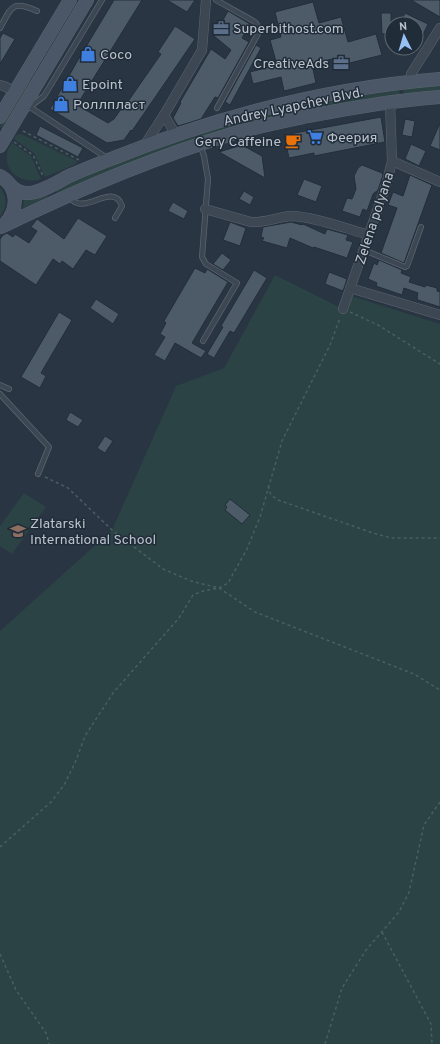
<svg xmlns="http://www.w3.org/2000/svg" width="440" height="1044" viewBox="0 0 440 1044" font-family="Overpass,sans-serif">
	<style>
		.green { fill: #2b4344 }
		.building { fill: #4d5b69; stroke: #232e3b }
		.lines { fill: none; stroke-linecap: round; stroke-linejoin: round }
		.lane-casing { stroke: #5b6570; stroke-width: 6 }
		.street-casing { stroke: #5b6570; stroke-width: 10 }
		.secondary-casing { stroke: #5b6570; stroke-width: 14 }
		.path { stroke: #495f61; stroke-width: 1.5; stroke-dasharray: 3 3; stroke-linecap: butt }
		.lane { stroke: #3d4753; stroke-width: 4.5 }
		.street { stroke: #3d4753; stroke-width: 9 }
		.secondary { stroke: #4b5666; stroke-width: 13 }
		.labels { text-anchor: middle; stroke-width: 3; stroke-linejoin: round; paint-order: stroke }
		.poi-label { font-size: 14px; fill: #bac2cd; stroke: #212c39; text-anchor: start }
		.street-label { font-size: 14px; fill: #bac2cd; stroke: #212c39 }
	</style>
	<rect width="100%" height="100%" fill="#293543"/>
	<g class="green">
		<polygon points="27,80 30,80 31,82 3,129 0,126"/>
		<polygon points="440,85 440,90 404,94 403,88"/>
		<polygon points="399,89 400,95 181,144 149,155 56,193 55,190 106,167 218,127 284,110 343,98"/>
		<polygon points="21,134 77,161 76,164 45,177 34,153 14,139 16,135"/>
		<path d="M12,143L31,156L41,179C26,185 4,174 7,155C7,150 9,147 12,143Z"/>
		<path d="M0,187C7,196 8,207 0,216Z"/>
		<polygon points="46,194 48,197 23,208 24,199"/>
		<polygon points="275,275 343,309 348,295 440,324 440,1044 0,1044 0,631 112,530 176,386 224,368"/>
		<polygon points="24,493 46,507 12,554 0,546 0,526"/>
	</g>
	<g class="building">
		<polygon points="114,0 142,0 77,105 108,123 114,119 121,109 122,110 161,54 158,52 175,26 195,39 132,131 131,130 124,140 107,143 50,109 78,60"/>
		<polygon points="167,0 195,0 187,12"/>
		<polygon points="411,0 440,0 440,17"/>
		<polygon points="313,2 319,23 341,17 348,42 376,34 382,55 334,67 332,59 312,64 316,83 284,91 281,77 253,84 250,72 277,65 270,40 281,37 275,12"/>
		<polygon points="228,11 250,24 242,38 249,42 218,98 215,97 201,119 178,126 173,118 181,103 180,102 211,49 225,59 231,50 214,36"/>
		<polygon points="381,13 391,13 391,33 382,34"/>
		<polygon points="405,13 428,24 416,50 416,24 400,24"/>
		<polygon points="3,33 15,39 0,64 0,38"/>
		<polygon points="256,45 261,48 230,105 225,102"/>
		<polygon points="381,117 385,142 314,156 314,153 289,158 284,135"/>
		<polygon points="405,119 415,121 412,137 402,135"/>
		<polygon points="440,123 440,150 430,146"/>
		<polygon points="40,126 83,148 78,157 36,135"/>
		<polygon points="411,144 426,151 419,166 405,159"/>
		<polygon points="242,145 262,156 265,178 219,152"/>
		<polygon points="362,165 382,173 383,175 378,190 373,194 367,211 363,209 360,217 342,211 347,198 352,199 356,189 354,176 358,168"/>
		<polygon points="410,175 432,185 404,263 381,253 397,208 388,205 393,192 403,196"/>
		<polygon points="304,179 322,186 316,202 297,195"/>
		<polygon points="244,191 254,197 250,205 239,199"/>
		<polygon points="173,202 188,211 184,219 168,211"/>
		<polygon points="78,218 107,236 95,255 86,250 73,269 62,261 60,264 53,259 36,285 0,261 0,239 3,235 7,233 13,237 15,234 29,243 37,231 31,227 37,219 64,239"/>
		<polygon points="230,222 246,228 240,246 223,240"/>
		<polygon points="291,222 302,225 303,224 325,234 327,229 348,235 346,240 353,242 347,258 314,247 313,248 290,238 287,248 262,241 264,238 261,237 263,227"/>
		<polygon points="222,253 231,260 223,270 213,264"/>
		<polygon points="379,260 402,270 401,273 411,277 409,282 425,287 426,285 437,288 437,291 440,292 440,307 418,300 417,297 418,293 404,288 402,295 376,286 377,283 368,279 374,263 377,265"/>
		<polygon points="195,268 205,273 207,269 228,282 192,343 206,351 201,358 175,343 165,361 154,355 165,337 160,334 166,323 164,321"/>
		<polygon points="254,270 267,278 234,333 230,331 214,358 207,354 223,327 221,326"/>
		<polygon points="329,272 347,279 343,291 325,284"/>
		<polygon points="96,299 119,314 113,324 90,308"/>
		<polygon points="59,312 72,320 41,373 46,376 40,388 21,377"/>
		<polygon points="70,412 83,420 78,427 66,420"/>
		<polygon points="105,436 113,441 105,453 97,448"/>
		<polygon points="230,499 250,515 242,524 225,510 227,507 225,505"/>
	</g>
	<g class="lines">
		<defs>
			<g id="lane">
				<polyline points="216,0 255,22 259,28 259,32 217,108"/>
				<path d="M0,28C12,6 12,0 37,11"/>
				<polyline points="30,107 107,158"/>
				<polyline points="27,109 44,96 102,0"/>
				<polyline points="200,145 204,156 208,179 202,257 206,264 237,283 203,341"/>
				<path d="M70,198C72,200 75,203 77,203C92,208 114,184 122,206L115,218"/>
				<polyline points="364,250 405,267 407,266 421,227"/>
				<polyline points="0,385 9,389"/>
				<polyline points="0,394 49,447 38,474"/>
			</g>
			<g id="street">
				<polyline points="410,82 411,74 440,28"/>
				<polyline points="0,85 4,86 15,92"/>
				<polyline points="164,115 176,135"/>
				<polyline points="144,146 164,115 202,50 206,0"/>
				<polyline points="392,161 440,182"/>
				<path d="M205,209L251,222C265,223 277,217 291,216C312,216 347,229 369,235"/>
				<polyline points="350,288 440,315"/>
				<polyline points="343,309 387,182 392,161 390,102"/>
			</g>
			<g id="secondary">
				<polyline points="0,117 70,0"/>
				<polyline points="0,146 87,0"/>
				<path d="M0,176C19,187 19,210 4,225"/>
				<path d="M11,186C15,190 21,193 27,193C41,193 57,182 69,176C83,170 97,164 111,159C216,117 327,88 440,79"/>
				<path d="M1,227C77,190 154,157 235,133C259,126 284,121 308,116C352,108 396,100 440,97"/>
			</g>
		</defs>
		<use href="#lane" class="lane-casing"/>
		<use href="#street" class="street-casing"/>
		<use href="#secondary" class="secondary-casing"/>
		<g class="path">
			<polyline points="23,131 79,160"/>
			<polyline points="14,142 33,155 43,176"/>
			<polyline points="350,312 378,325 440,364"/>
			<polyline points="45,477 68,488 112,530 163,569 191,581 219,588 255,612 414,674 440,690"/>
			<polyline points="268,486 271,495 278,500 373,533 391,538 440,538"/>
			<polyline points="0,847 51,802 64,785 75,763 85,736 113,693 179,618 193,595 203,591 219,588 228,583 247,549 260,517 282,441 330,345 340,318"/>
			<polyline points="382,932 431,1024 432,1044"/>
			<polyline points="0,954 16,990 46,1033 49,1044"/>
			<polyline points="325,1044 342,988 366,950 399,912 409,892 424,825 440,802"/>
		</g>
		<use href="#lane" class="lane"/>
		<use href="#street" class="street"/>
		<use href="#secondary" class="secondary"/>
	</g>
	<defs>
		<symbol id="office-bare" viewBox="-9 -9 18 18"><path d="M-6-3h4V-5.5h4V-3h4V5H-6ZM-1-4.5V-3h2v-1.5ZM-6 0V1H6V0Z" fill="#5c6f8a" stroke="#212c39" stroke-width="2.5" paint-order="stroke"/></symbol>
		<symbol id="shop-bare" viewBox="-9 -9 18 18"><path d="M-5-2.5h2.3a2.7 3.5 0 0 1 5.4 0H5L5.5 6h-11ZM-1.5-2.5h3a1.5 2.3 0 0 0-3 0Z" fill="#3f7fe0" stroke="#212c39" stroke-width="2.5" paint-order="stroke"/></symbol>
		<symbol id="supermarket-bare" viewBox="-9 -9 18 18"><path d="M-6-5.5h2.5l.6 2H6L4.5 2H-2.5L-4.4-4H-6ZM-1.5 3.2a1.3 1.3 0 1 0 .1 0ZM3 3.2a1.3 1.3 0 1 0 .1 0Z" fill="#3f7fe0" stroke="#212c39" stroke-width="2.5" paint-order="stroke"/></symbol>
		<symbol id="cafe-bare" viewBox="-9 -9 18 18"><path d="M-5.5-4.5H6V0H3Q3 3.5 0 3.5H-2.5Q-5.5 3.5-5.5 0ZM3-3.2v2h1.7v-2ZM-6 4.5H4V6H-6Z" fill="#e8710a" stroke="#212c39" stroke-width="2.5" paint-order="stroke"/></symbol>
		<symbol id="school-bare" viewBox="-9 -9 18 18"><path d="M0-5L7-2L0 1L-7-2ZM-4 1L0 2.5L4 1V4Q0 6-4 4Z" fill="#8d6e63" stroke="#212c39" stroke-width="2.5" paint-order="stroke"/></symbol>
	</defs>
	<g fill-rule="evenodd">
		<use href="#office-bare" x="210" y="17" width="22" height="22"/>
		<use href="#shop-bare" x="77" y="43" width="22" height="22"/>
		<use href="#office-bare" x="330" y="52" width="22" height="22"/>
		<use href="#shop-bare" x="59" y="73" width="22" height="22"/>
		<use href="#shop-bare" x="50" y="93" width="22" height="22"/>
		<use href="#supermarket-bare" x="304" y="126" width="22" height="22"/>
		<use href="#cafe-bare" x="282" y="130" width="22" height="22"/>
		<use href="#school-bare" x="7" y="520" width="22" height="22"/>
	</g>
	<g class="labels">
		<g class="poi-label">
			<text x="233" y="33">Superbithost.com</text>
			<text x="100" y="59">Coco</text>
			<text x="329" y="68" text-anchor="end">CreativeAds</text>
			<text x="82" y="89">Epoint</text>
			<text x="73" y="109">Роллпласт</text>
			<text x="327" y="142">Феерия</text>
			<text x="281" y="146" text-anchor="end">Gery Caffeine</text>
			<text x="30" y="528">Zlatarski<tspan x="30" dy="16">International School</tspan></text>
		</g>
		<g class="street-label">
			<text transform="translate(293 106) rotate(-12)" y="5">Andrey Lyapchev Blvd.</text>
			<text transform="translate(374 218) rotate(-72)" y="5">Zelena polyana</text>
		</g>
	</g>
	<g transform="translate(404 36) rotate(355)"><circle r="19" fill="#212c39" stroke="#5e6874"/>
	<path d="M0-3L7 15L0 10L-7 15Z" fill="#97c0f5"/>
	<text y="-6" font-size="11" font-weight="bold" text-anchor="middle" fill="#bac2cd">N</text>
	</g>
</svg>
